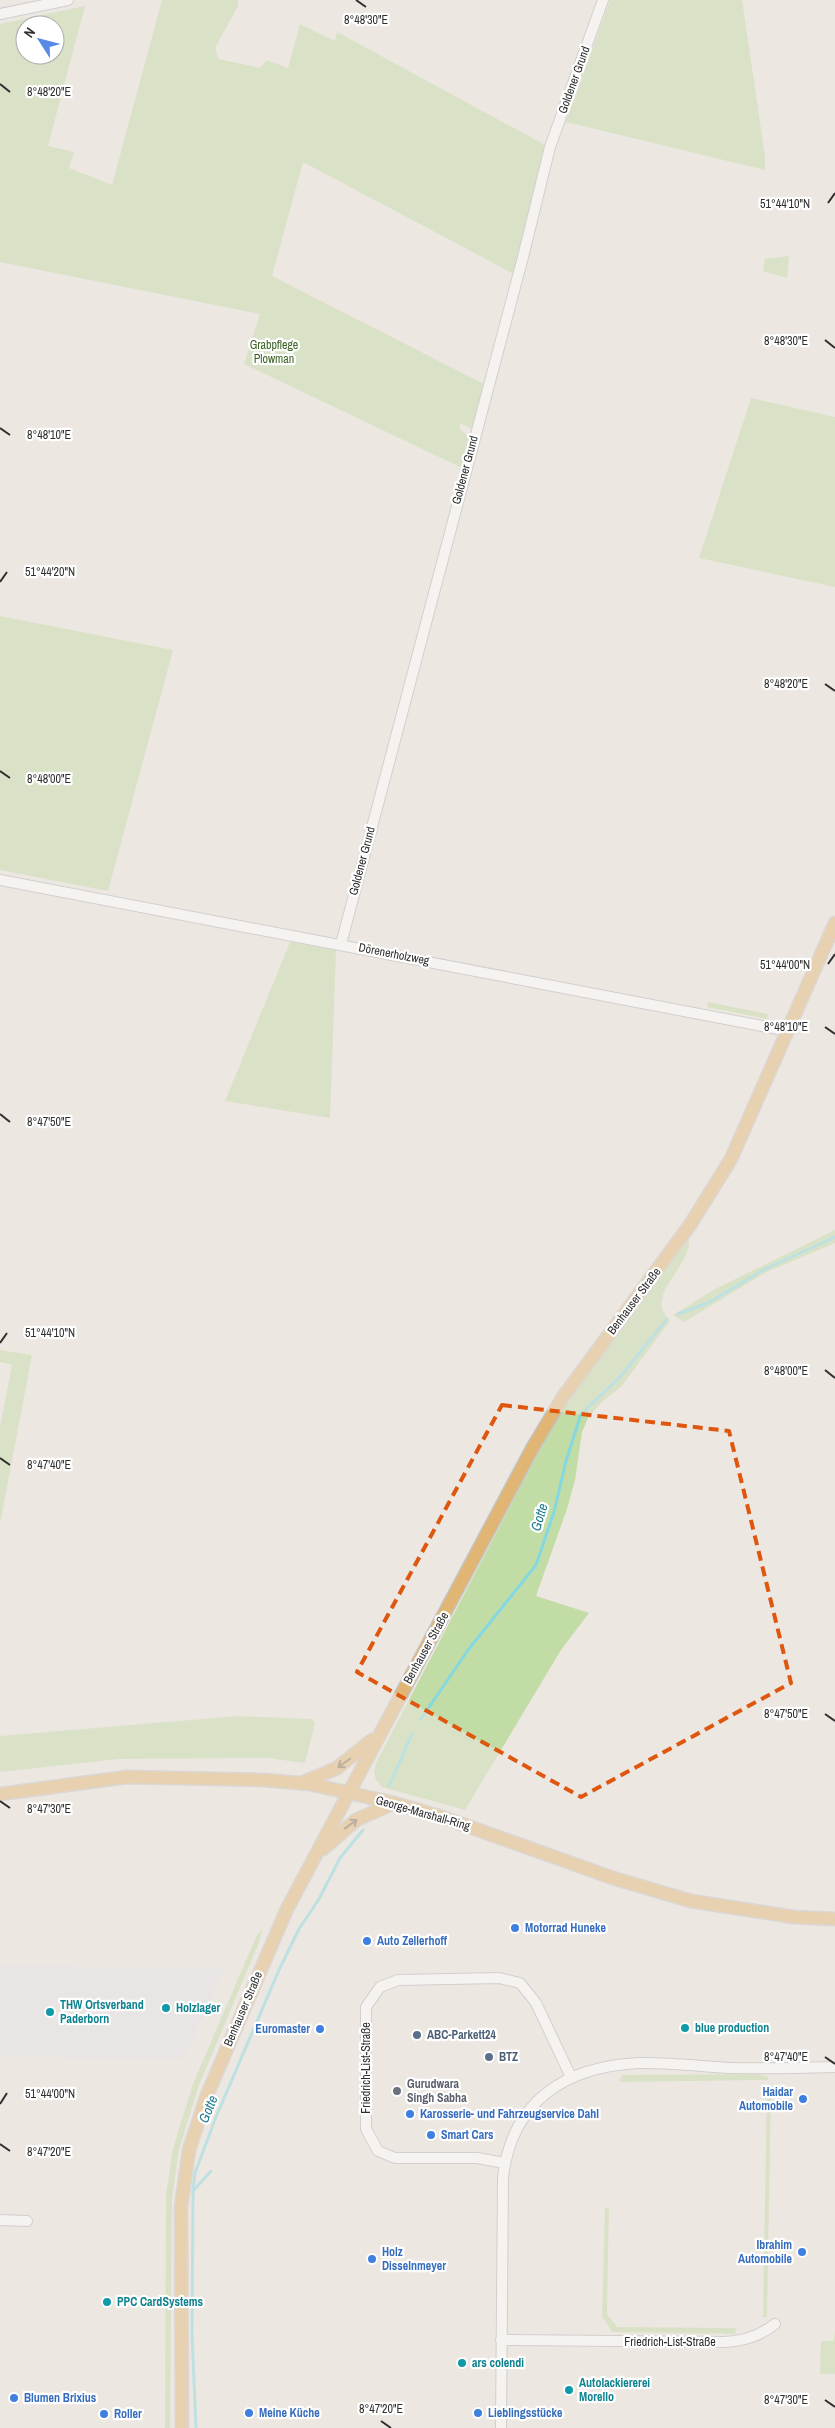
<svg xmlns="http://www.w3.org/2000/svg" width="835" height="2428" viewBox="0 0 835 2428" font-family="'Archivo Narrow',sans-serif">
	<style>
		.industrial { fill: #e2e2e7 }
		.green { fill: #c2dca6; fill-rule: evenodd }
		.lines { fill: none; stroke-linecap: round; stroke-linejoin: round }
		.stream { stroke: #84d8e1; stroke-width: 3 }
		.minor-casing { stroke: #afb2b8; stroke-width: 12 }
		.major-casing { stroke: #c4c4c4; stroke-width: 15 }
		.minor { stroke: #fff; stroke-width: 10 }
		.major { stroke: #e1b574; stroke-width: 12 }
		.oneway { stroke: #7f6b4e }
		.marked { fill: none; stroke: #df570e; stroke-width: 4; stroke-dasharray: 10 6; stroke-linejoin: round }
		.ticks { fill: none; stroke: #2e2e2e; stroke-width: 2 }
		.shop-dot { fill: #3f7fe0; stroke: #fff; stroke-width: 2 }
		.culture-dot { fill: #0f9aa8; stroke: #fff; stroke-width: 2 }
		.service-dot { fill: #5c6f8a; stroke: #fff; stroke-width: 2 }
		.worship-dot { fill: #6b7280; stroke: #fff; stroke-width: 2 }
		.labels { text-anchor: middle; stroke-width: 4.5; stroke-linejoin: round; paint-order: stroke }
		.street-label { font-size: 12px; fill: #2e2e2e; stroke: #fff }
		.park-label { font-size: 12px; fill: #3c6425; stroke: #fff }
		.shop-label { font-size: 12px; font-weight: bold; fill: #366cbe; stroke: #fff; text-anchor: start }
		.culture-label { font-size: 12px; font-weight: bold; fill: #0d838f; stroke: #fff; text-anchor: start }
		.service-label { font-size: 12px; font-weight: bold; fill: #4e5e75; stroke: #fff; text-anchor: start }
		.worship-label { font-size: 12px; font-weight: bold; fill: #5b616d; stroke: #fff; text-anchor: start }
		.water-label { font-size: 14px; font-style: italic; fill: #1f7c90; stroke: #fff }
		.ticks-label { font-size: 12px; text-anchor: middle; fill: #2e2e2e; stroke: #fff; stroke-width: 4.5; stroke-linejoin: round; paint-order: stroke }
	</style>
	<rect width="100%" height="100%" fill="#ede7e2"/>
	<polygon class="industrial" points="0,1966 225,1968 185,2058 0,2057"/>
	<g class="green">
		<path d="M162,0H238V6L215,48L219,59L260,68L267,60L288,68L300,24L335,41L337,32L547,146L514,274L303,162L272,276L484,384L472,429L460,423L459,428L470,438L462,468L244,364L260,314L0,262V24L85,6L48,146L74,152L69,168L112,185ZM25,25H55V55H25Z"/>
		<polygon points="610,0 742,0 765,156 765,170 566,122"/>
		<polygon points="789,256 787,278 763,271 765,259"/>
		<polygon points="751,398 835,417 835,587 699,558"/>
		<polygon points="0,616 173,650 108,891 0,870"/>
		<polygon points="290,942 336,950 330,1118 225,1101"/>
		<polygon points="708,1002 768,1014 767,1019 707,1007"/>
		<polygon points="835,1230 835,1243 767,1272 684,1322 673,1315 715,1289"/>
		<path d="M689,1239C691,1263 657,1287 662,1308C663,1312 667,1317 670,1321L621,1387L602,1402L588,1418L582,1432L575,1480L567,1509L536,1596L589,1613L561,1650L465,1810L382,1787C374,1779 373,1774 376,1763L540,1449L567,1402Z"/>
		<polygon points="0,1350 32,1355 0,1524 0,1427 12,1365 0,1362"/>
		<polygon points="238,1716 312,1719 315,1723 305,1763 267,1758 119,1759 0,1772 0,1736"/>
		<polygon points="262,1929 260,1940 198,2088 179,2150 172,2199 170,2428 165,2428 166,2194 173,2148 193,2084 256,1937"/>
		<polygon points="759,2074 768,2077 768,2080 619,2082 622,2075"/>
		<polygon points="767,2086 771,2086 767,2317 763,2317"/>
		<polygon points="605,2208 609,2208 607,2314 617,2327 737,2328 735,2334 612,2332 602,2316"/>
		<polygon points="835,2330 835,2374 820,2374 821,2341 834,2341"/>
	</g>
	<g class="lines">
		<g class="stream">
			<polyline points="678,1314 708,1303 765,1269 835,1237"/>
			<polyline points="421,1719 468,1650 536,1565 554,1512 566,1461 581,1414 620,1377 667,1319"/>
			<polyline points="389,1786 412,1734"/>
			<polyline points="193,2191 211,2171"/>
			<polyline points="196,2428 192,2334 193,2191 195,2173 216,2117 279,1970 299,1929 319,1899 340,1858 363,1830"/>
		</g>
		<defs>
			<g id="minor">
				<polyline points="0,14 68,0"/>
				<polyline points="0,880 788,1031"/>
				<polyline points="341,944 523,257 550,147 603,0"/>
				<polyline points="505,2163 477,2158 395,2158 378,2151 366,2129 366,2007 380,1987 398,1980 499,1978 520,1983 536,2003 571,2077"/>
				<polyline points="0,2220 27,2221"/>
				<path d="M501,2340L723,2342C743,2341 758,2337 775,2324"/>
				<path d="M501,2428L503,2177C512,2100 567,2066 640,2063C671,2062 702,2067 732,2068C766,2069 801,2068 835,2067"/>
			</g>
			<g id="major">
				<polyline points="304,1782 337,1768 372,1740"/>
				<polyline points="0,1794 127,1777 264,1780 310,1784 394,1803 442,1817 613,1878 691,1901 794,1917 835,1919"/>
				<polyline points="323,1849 356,1820 394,1803"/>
				<polyline points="182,2428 181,2207 189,2150 207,2095 287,1909 533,1447 563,1397 690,1225 731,1159 835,923"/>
			</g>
		</defs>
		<use href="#minor" class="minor-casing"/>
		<use href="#major" class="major-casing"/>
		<use href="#minor" class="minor"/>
		<use href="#major" class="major"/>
	</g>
	<defs><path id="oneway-shaft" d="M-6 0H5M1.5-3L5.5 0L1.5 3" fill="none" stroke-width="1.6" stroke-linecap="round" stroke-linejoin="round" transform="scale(1.25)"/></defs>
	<g class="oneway">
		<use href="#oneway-shaft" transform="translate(344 1763) rotate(145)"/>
		<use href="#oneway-shaft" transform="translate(351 1824) rotate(-36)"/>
	</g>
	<path d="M0 0H835V2428H0ZM502,1405L729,1431L791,1683L581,1797L357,1672Z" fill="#ede7e2" fill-opacity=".55" fill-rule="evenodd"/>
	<path class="marked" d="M502,1405L729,1431L791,1683L581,1797L357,1672Z"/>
	<path class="ticks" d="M356,0L366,7M0,84L10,92M828,203L835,193M825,340L835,348M0,428L10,435M0,582L7,572M825,684L835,691M0,771L10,778M828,964L835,954M825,1027L835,1034M0,1114L10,1122M0,1343L7,1333M825,1370L835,1378M0,1458L10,1465M825,1714L835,1721M0,1801L10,1808M825,2057L835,2064M0,2104L7,2093M0,2144L10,2151M825,2400L835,2407M381,2421L391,2428"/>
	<g class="shop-dot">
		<circle cx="515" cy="1928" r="5"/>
		<circle cx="367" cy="1941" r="5"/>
		<circle cx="320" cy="2029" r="5"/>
		<circle cx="803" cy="2099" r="5"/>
		<circle cx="410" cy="2114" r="5"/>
		<circle cx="431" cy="2135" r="5"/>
		<circle cx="802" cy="2252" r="5"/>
		<circle cx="372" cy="2259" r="5"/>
		<circle cx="14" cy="2398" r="5"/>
		<circle cx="249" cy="2413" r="5"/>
		<circle cx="478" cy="2413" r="5"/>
		<circle cx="104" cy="2414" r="5"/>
	</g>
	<g class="culture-dot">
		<circle cx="166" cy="2008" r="5"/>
		<circle cx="50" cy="2012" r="5"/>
		<circle cx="685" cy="2028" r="5"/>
		<circle cx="107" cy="2302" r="5"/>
		<circle cx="462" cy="2363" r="5"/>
		<circle cx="569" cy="2390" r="5"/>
	</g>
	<g class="service-dot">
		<circle cx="417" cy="2035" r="5"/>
		<circle cx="489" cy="2057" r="5"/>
	</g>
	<circle class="worship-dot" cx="397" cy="2091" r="5"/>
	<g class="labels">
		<g class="street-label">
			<text transform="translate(574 80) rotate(-70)" y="4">Goldener Grund</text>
			<text transform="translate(465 470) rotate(-75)" y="4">Goldener Grund</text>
			<text transform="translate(362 861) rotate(-75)" y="4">Goldener Grund</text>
			<text transform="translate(394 954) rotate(11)" y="4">Dörenerholzweg</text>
			<text transform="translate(634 1301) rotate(-53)" y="4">Benhauser Straße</text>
			<text transform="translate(426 1648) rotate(-61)" y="4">Benhauser Straße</text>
			<text transform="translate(423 1813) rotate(16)" y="4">George-Marshall-Ring</text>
			<text transform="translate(243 2009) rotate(-67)" y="4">Benhauser Straße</text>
			<text transform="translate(366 2068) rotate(-90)" y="4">Friedrich-List-Straße</text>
			<text x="670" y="2346">Friedrich-List-Straße</text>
		</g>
		<g class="park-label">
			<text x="274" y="349">Grabpflege<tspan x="274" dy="14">Plowman</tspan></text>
		</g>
		<g class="shop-label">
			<text x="525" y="1932">Motorrad Huneke</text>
			<text x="377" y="1945">Auto Zellerhoff</text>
			<text x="310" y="2033" text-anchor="end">Euromaster</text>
			<text x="793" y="2096" text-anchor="end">Haidar<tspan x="793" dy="14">Automobile</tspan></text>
			<text x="420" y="2118">Karosserie- und Fahrzeugservice Dahl</text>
			<text x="441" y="2139">Smart Cars</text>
			<text x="792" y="2249" text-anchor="end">Ibrahim<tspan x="792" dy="14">Automobile</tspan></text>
			<text x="382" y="2256">Holz<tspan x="382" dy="14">Disselnmeyer</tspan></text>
			<text x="24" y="2402">Blumen Brixius</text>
			<text x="259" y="2417">Meine Küche</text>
			<text x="488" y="2417">Lieblingsstücke</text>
			<text x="114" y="2418">Roller</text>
		</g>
		<g class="culture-label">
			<text x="60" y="2009">THW Ortsverband<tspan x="60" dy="14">Paderborn</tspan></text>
			<text x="176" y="2012">Holzlager</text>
			<text x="695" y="2032">blue production</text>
			<text x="117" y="2306">PPC CardSystems</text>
			<text x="472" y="2367">ars colendi</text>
			<text x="579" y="2387">Autolackiererei<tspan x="579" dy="14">Morello</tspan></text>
		</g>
		<g class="service-label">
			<text x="427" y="2039">ABC-Parkett24</text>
			<text x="499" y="2061">BTZ</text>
		</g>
		<g class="worship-label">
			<text x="407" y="2088">Gurudwara<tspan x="407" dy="14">Singh Sabha</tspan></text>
		</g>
		<g class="water-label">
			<text transform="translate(539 1517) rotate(-73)" y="5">Gotte</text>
			<text transform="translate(208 2109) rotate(-68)" y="5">Gotte</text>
		</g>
	</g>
	<g class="ticks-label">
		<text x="366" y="24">8°48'30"E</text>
		<text x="49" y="96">8°48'20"E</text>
		<text x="785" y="208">51°44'10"N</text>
		<text x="786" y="345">8°48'30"E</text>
		<text x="49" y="439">8°48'10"E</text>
		<text x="50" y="576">51°44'20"N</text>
		<text x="786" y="688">8°48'20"E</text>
		<text x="49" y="783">8°48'00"E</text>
		<text x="785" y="969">51°44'00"N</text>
		<text x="786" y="1031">8°48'10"E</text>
		<text x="49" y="1126">8°47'50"E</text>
		<text x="50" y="1337">51°44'10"N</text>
		<text x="786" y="1375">8°48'00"E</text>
		<text x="49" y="1469">8°47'40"E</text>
		<text x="786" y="1718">8°47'50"E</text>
		<text x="49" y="1813">8°47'30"E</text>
		<text x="786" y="2061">8°47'40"E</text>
		<text x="50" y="2098">51°44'00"N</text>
		<text x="49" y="2156">8°47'20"E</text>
		<text x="786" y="2404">8°47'30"E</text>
		<text x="381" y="2413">8°47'20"E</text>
	</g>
	<g transform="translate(40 40) rotate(306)"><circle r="24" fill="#ffffff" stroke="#ababab"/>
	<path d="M0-4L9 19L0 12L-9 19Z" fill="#588ae5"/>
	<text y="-8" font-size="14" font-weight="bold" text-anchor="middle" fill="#2e2e2e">N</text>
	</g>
</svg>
